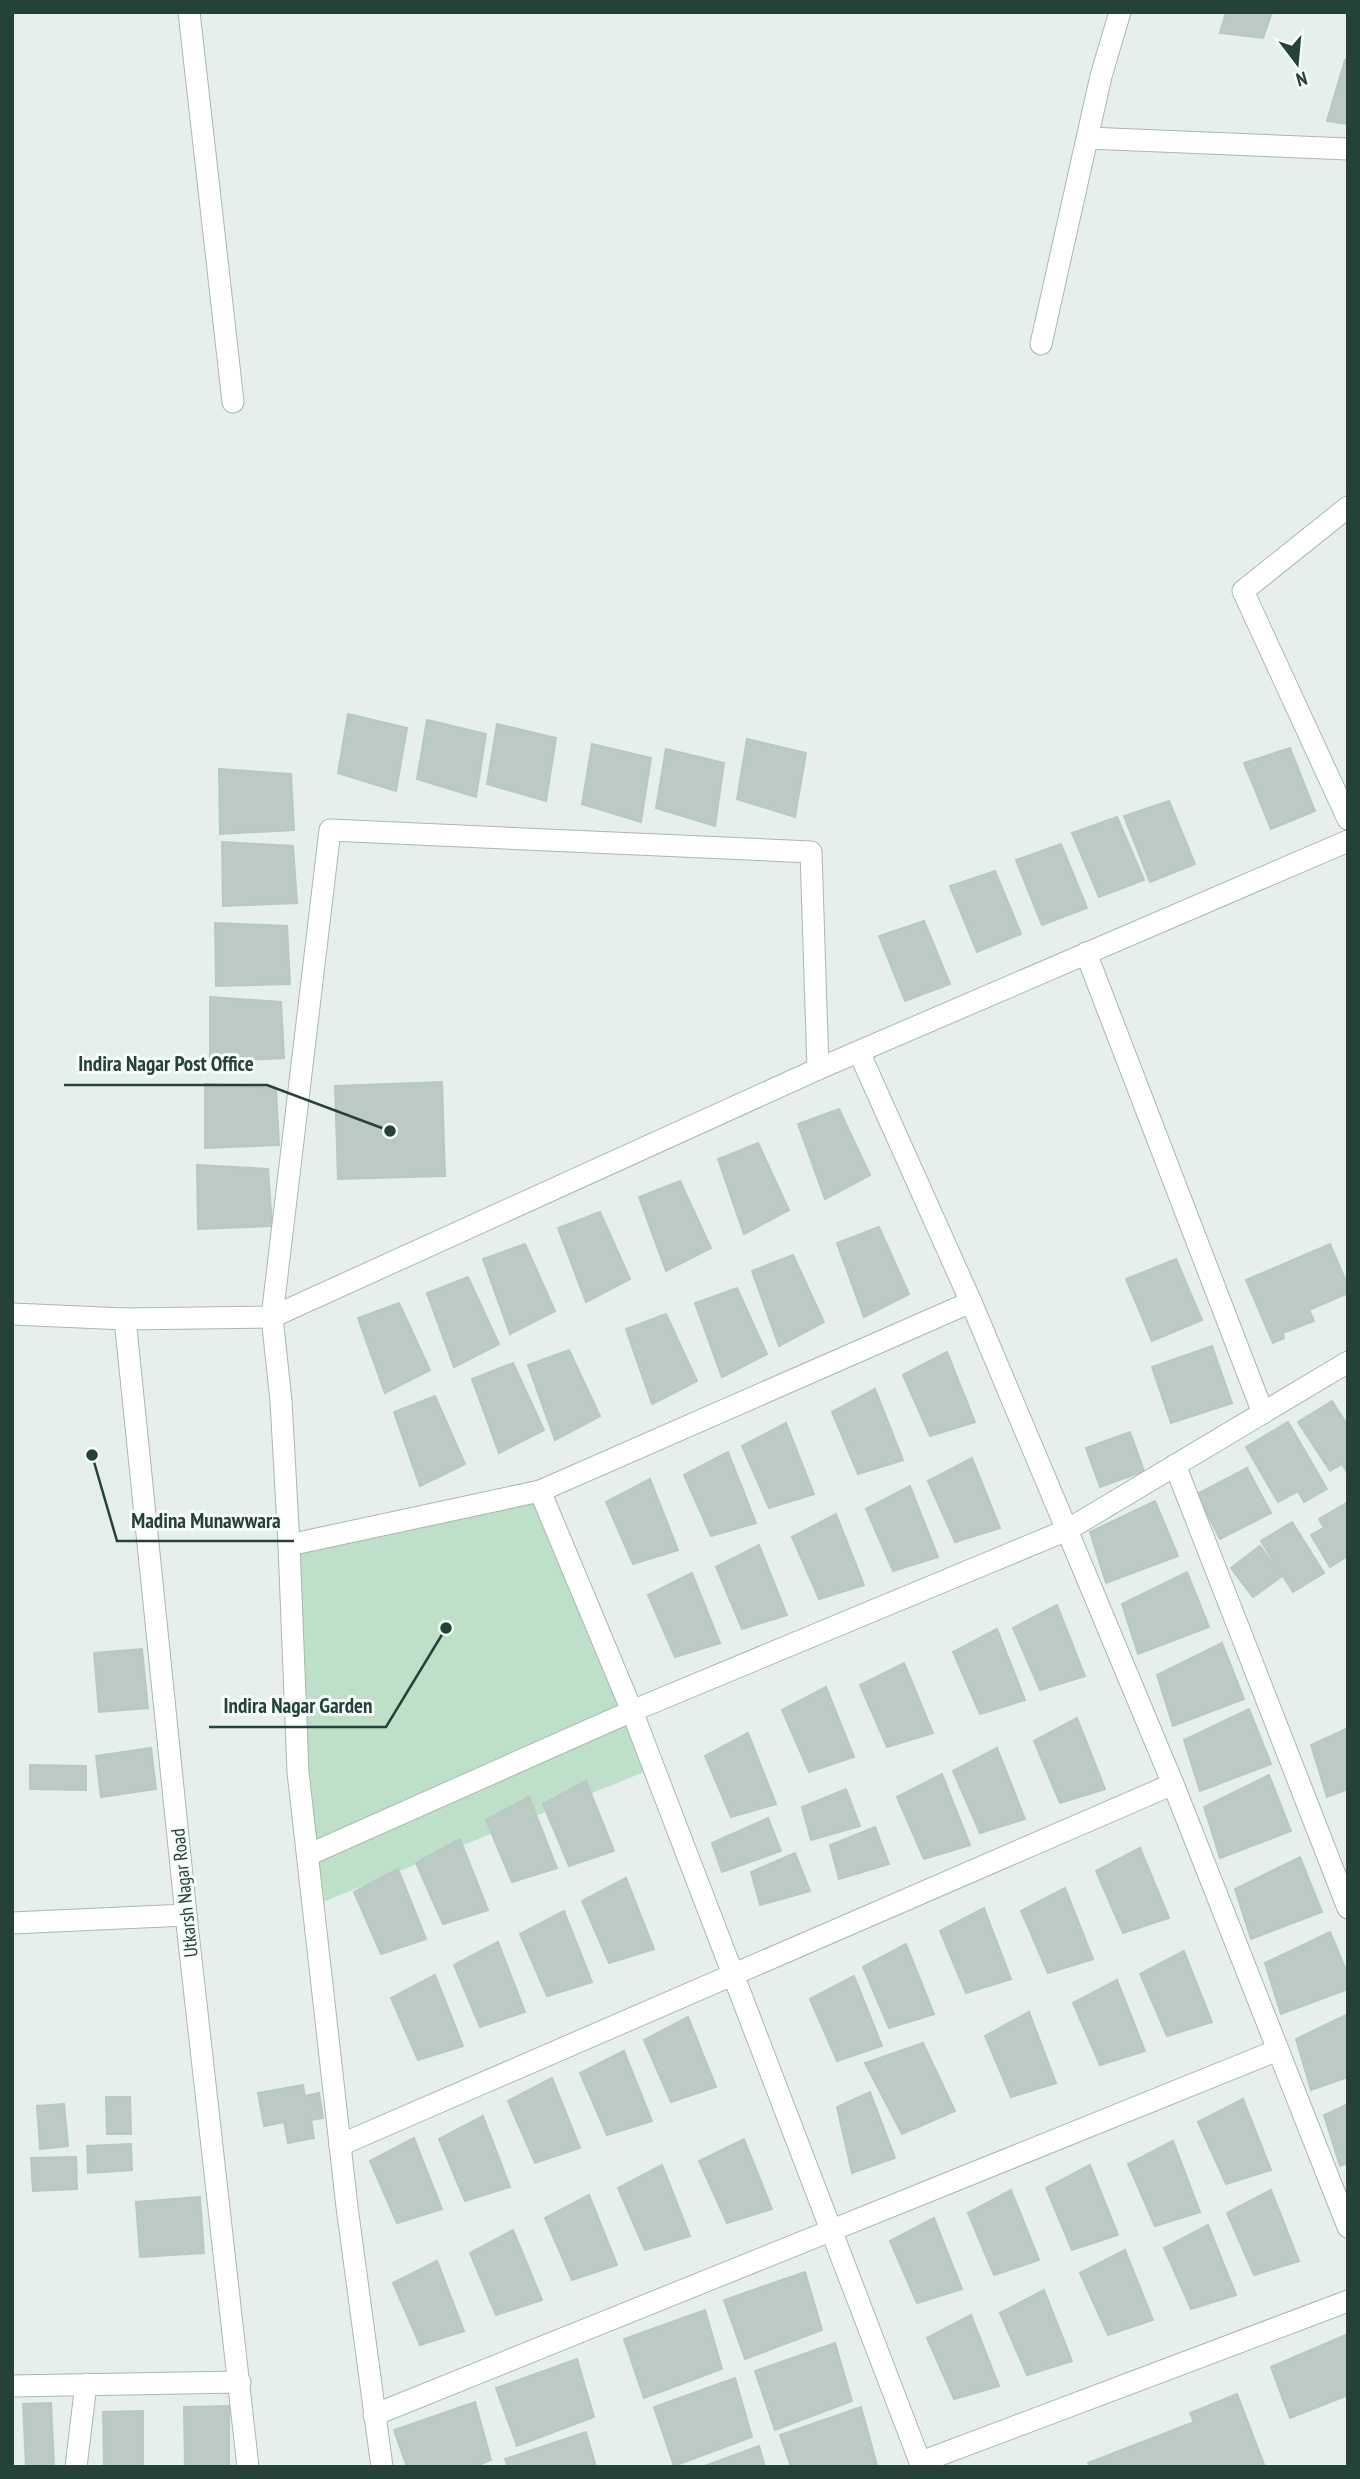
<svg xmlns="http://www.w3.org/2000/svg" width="1360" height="2479" viewBox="0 0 1360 2479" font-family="'PT Sans Narrow',sans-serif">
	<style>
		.green { fill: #bfe0c8 }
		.building { fill: #bbcac4; stroke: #b8c9c2; stroke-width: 2 }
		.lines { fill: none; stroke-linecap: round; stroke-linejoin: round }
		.street-casing { stroke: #a8b8b2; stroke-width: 23 }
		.street { stroke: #fff; stroke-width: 21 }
		.labels { text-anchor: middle; stroke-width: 6; stroke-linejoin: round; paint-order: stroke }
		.street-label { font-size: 19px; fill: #24423a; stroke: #f7fbf9 }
		.leader { fill: none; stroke: #24423a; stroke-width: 2.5 }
		.callout-dot { fill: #24423a; stroke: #f7fbf9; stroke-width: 2.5 }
		.callout-label { font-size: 21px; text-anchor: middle; font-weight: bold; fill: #24423a; stroke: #f7fbf9; stroke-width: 6; stroke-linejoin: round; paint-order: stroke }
	</style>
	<rect width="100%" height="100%" fill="#e6efeb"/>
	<polygon class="green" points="540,1491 654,1768 313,1906 289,1545"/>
	<g class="building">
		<polygon points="1226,12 1272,12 1263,38 1220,33"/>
		<polygon points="1345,60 1348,61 1348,124 1327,121"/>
		<polygon points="348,714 407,728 396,791 338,773"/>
		<polygon points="427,720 486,734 476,797 417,779"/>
		<polygon points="497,724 556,738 546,801 487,784"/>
		<polygon points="747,739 806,753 795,817 737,799"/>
		<polygon points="592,744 651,758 641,822 582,804"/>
		<polygon points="1290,748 1315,811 1271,829 1244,763"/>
		<polygon points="666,749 724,763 715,826 656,808"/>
		<polygon points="219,769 291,774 294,830 220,834"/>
		<polygon points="1169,801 1195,864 1150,882 1124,816"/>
		<polygon points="1117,817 1144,880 1099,897 1072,833"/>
		<polygon points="222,842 293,846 297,903 223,906"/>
		<polygon points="1061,844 1087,908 1042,925 1016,860"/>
		<polygon points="995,871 1021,934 977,952 950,886"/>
		<polygon points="924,921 950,984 905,1001 879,936"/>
		<polygon points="215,923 287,926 290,984 216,986"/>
		<polygon points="210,997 281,1002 284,1058 210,1062"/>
		<polygon points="442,1082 445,1176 338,1179 335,1086"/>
		<polygon points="205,1084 276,1088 279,1145 205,1148"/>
		<polygon points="839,1109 870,1175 825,1199 798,1124"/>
		<polygon points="758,1143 789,1210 744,1234 718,1159"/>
		<polygon points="197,1165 268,1169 272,1226 198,1229"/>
		<polygon points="680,1181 711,1248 666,1271 639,1197"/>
		<polygon points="600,1212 630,1279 586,1302 558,1228"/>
		<polygon points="879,1227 909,1294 864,1317 837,1243"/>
		<polygon points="525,1244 555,1311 510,1334 483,1259"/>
		<polygon points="1330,1244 1348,1286 1348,1293 1309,1310 1314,1321 1283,1333 1284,1338 1273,1343 1246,1280"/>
		<polygon points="793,1255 824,1322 779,1346 752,1271"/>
		<polygon points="1176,1259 1202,1320 1152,1341 1126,1279"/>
		<polygon points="468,1277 499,1344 454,1367 427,1293"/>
		<polygon points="737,1288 767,1354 722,1377 695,1303"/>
		<polygon points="399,1303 430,1370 385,1393 358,1318"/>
		<polygon points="666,1314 697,1381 652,1404 626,1329"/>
		<polygon points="1212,1346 1232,1403 1171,1423 1152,1367"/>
		<polygon points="569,1350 600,1416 555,1440 528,1365"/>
		<polygon points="947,1352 975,1422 930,1436 903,1375"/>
		<polygon points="513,1363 544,1430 499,1453 472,1379"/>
		<polygon points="875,1389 903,1460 858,1474 832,1412"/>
		<polygon points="435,1396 465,1464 420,1486 394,1412"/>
		<polygon points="1332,1401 1348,1426 1348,1474 1342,1464 1330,1471 1298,1422"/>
		<polygon points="1288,1422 1327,1489 1304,1502 1298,1491 1278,1502 1246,1447"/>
		<polygon points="786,1423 814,1494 769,1508 742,1446"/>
		<polygon points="1130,1432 1144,1471 1100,1487 1086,1448"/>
		<polygon points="728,1452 756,1523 711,1536 684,1475"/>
		<polygon points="972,1458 1000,1528 955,1542 928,1481"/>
		<polygon points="1247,1468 1271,1513 1220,1539 1197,1494"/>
		<polygon points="650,1479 678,1550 633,1564 606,1502"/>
		<polygon points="910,1486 938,1557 893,1571 866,1509"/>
		<polygon points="1155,1501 1178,1556 1106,1583 1090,1532"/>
		<polygon points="1348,1502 1348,1560 1346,1557 1330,1567 1311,1535 1324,1528 1319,1519"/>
		<polygon points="836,1514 864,1585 819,1599 792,1537"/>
		<polygon points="1292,1522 1324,1573 1293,1592 1261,1541"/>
		<polygon points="759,1545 787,1615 742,1629 716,1567"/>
		<polygon points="1260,1546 1282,1576 1253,1597 1231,1568"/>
		<polygon points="1187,1572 1209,1627 1138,1654 1122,1604"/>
		<polygon points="692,1573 720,1643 675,1657 648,1595"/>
		<polygon points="1057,1605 1085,1676 1040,1690 1013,1628"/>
		<polygon points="997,1629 1025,1700 980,1714 953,1652"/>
		<polygon points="1222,1643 1244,1699 1173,1726 1157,1675"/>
		<polygon points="142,1649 148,1708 99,1712 94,1653"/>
		<polygon points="904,1663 933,1733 887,1747 860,1685"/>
		<polygon points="826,1687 854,1757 809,1772 782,1710"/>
		<polygon points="1249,1709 1271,1764 1200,1791 1184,1740"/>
		<polygon points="1077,1718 1105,1789 1060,1803 1034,1741"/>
		<polygon points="1348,1728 1348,1789 1327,1797 1311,1745"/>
		<polygon points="748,1733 776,1804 731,1817 705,1756"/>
		<polygon points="151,1748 156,1789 101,1797 96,1756"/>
		<polygon points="997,1748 1025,1819 980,1833 953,1771"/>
		<polygon points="30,1765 86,1766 86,1790 30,1789"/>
		<polygon points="942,1774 970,1845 924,1859 897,1797"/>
		<polygon points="1269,1775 1291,1831 1220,1858 1204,1807"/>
		<polygon points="586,1781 614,1851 569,1866 543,1804"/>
		<polygon points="846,1789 860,1826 811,1840 802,1807"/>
		<polygon points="529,1797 557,1868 512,1882 486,1820"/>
		<polygon points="768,1818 781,1851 722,1872 712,1843"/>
		<polygon points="875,1827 889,1864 839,1879 830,1845"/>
		<polygon points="460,1839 488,1910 443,1924 416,1863"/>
		<polygon points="1140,1848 1169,1918 1123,1933 1096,1871"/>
		<polygon points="795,1853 810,1891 760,1905 751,1872"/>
		<polygon points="1300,1857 1322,1912 1251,1939 1235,1889"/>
		<polygon points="398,1869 426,1939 381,1954 354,1892"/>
		<polygon points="626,1878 654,1949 609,1963 582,1901"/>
		<polygon points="1065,1888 1093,1959 1048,1973 1021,1911"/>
		<polygon points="984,1908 1011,1979 966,1993 940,1931"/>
		<polygon points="564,1911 592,1982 547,1996 520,1934"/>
		<polygon points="1330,1932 1348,1975 1348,1989 1281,2014 1265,1963"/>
		<polygon points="498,1942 525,2012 480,2027 454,1965"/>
		<polygon points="906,1944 934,2014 889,2028 863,1967"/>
		<polygon points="1184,1951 1212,2022 1167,2036 1140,1974"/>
		<polygon points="435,1975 463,2046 418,2060 391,1998"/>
		<polygon points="854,1976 882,2046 837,2061 810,1999"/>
		<polygon points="1117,1980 1145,2051 1100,2065 1073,2003"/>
		<polygon points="1029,2012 1056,2083 1011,2097 985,2036"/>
		<polygon points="1348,2014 1348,2077 1311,2090 1296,2039"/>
		<polygon points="688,2017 716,2087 671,2102 644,2040"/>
		<polygon points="923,2043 955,2111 902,2134 865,2063"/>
		<polygon points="624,2051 652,2121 607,2135 580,2073"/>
		<polygon points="552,2078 580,2148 535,2163 508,2101"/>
		<polygon points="303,2085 305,2096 319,2093 323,2118 311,2120 314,2138 288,2143 284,2122 264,2126 258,2093"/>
		<polygon points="870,2092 895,2158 852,2173 837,2107"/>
		<polygon points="106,2097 130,2097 131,2134 107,2134"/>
		<polygon points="1243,2099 1271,2170 1226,2184 1198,2122"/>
		<polygon points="64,2104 68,2146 40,2149 37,2106"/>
		<polygon points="1348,2104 1348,2163 1340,2166 1324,2115"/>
		<polygon points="483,2116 510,2187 465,2201 439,2139"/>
		<polygon points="414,2138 442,2209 397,2223 370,2161"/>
		<polygon points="744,2139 772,2209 727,2223 699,2161"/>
		<polygon points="1173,2141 1200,2212 1155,2226 1128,2164"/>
		<polygon points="131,2144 132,2170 88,2173 87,2146"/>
		<polygon points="76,2157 77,2189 33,2191 31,2158"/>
		<polygon points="662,2165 690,2236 645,2250 618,2188"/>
		<polygon points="1090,2165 1118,2235 1072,2250 1046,2188"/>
		<polygon points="1011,2190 1039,2260 994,2275 968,2213"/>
		<polygon points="1271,2190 1299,2261 1254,2275 1227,2213"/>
		<polygon points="589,2195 617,2265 572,2280 545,2218"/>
		<polygon points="200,2197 204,2253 140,2257 136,2202"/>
		<polygon points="934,2218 962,2289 917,2303 890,2241"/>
		<polygon points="1208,2225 1236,2295 1191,2309 1164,2248"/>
		<polygon points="513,2230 542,2300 496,2315 470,2253"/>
		<polygon points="1125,2250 1153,2320 1108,2335 1080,2273"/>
		<polygon points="437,2261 464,2331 420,2345 393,2283"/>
		<polygon points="805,2272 822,2330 745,2359 724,2300"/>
		<polygon points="1044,2290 1072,2361 1027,2375 1000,2313"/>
		<polygon points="705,2310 722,2369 644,2398 624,2339"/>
		<polygon points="971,2315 999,2386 954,2399 927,2338"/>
		<polygon points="1348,2334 1348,2395 1290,2418 1271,2367"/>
		<polygon points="835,2343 852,2401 775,2430 755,2371"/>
		<polygon points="577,2359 594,2417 517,2446 496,2388"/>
		<polygon points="735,2378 752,2437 674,2466 654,2407"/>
		<polygon points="1237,2394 1265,2467 1090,2467 1088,2463 1194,2422 1190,2413"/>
		<polygon points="475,2402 491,2460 474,2467 407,2467 394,2430"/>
		<polygon points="51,2403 54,2467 26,2467 23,2404"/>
		<polygon points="229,2406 229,2467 185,2467 184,2407"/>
		<polygon points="861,2407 877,2465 791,2467 780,2435"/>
		<polygon points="143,2411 143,2467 104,2467 103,2412"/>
		<polygon points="586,2432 596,2467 508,2467 505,2459"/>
		<polygon points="759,2446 765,2467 702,2467"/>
	</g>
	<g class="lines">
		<defs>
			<g id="street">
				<polyline points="189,12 233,402"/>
				<polyline points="1088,138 1348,149"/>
				<polyline points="1041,344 1101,76 1120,12"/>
				<polyline points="1348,507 1243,591 1348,819"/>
				<polyline points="1086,953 1263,1413"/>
				<polyline points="859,1052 971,1302 1067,1530 1348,1362"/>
				<polyline points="12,1314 125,1319 272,1317 818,1069 1348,841"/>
				<polyline points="125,1319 186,1915 248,2467"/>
				<polyline points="1175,1465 1348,1908"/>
				<polyline points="289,1545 540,1491"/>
				<polyline points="308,1855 632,1711 1067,1530 1173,1784 1348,2227"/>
				<polyline points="12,1923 186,1915"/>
				<polyline points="340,2145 1173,1784"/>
				<polyline points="12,2386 240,2382"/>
				<polyline points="374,2415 1278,2050"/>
				<polyline points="921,2462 1348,2301"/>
				<polyline points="76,2467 86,2384"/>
				<polyline points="382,2467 347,2207 298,1772 289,1545 281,1401 272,1317 330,830 811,852 818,1069"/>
				<polyline points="922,2467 632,1711 540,1491 971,1302"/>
			</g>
		</defs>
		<use href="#street" class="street-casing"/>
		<use href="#street" class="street"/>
	</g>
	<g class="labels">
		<g class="street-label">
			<text transform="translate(184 1893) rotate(-96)" y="7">Utkarsh Nagar Road</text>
		</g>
	</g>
	<path class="leader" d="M390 1131L267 1085H64M92 1455L117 1541H294M446 1628L386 1727H209"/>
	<g class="callout-dot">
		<circle cx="390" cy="1131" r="7"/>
		<circle cx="92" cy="1455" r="7"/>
		<circle cx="446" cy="1628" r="7"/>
	</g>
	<g class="callout-label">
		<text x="166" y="1071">Indira Nagar Post Office</text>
		<text x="206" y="1528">Madina Munawwara</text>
		<text x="298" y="1713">Indira Nagar Garden</text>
	</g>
	<rect width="1360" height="2479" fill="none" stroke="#24423a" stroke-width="28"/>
	<g transform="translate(1297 63) rotate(164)" stroke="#f7fbf9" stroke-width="5" paint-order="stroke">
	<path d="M0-5L12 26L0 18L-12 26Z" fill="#24423a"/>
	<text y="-10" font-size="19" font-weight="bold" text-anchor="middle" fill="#24423a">N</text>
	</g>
</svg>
